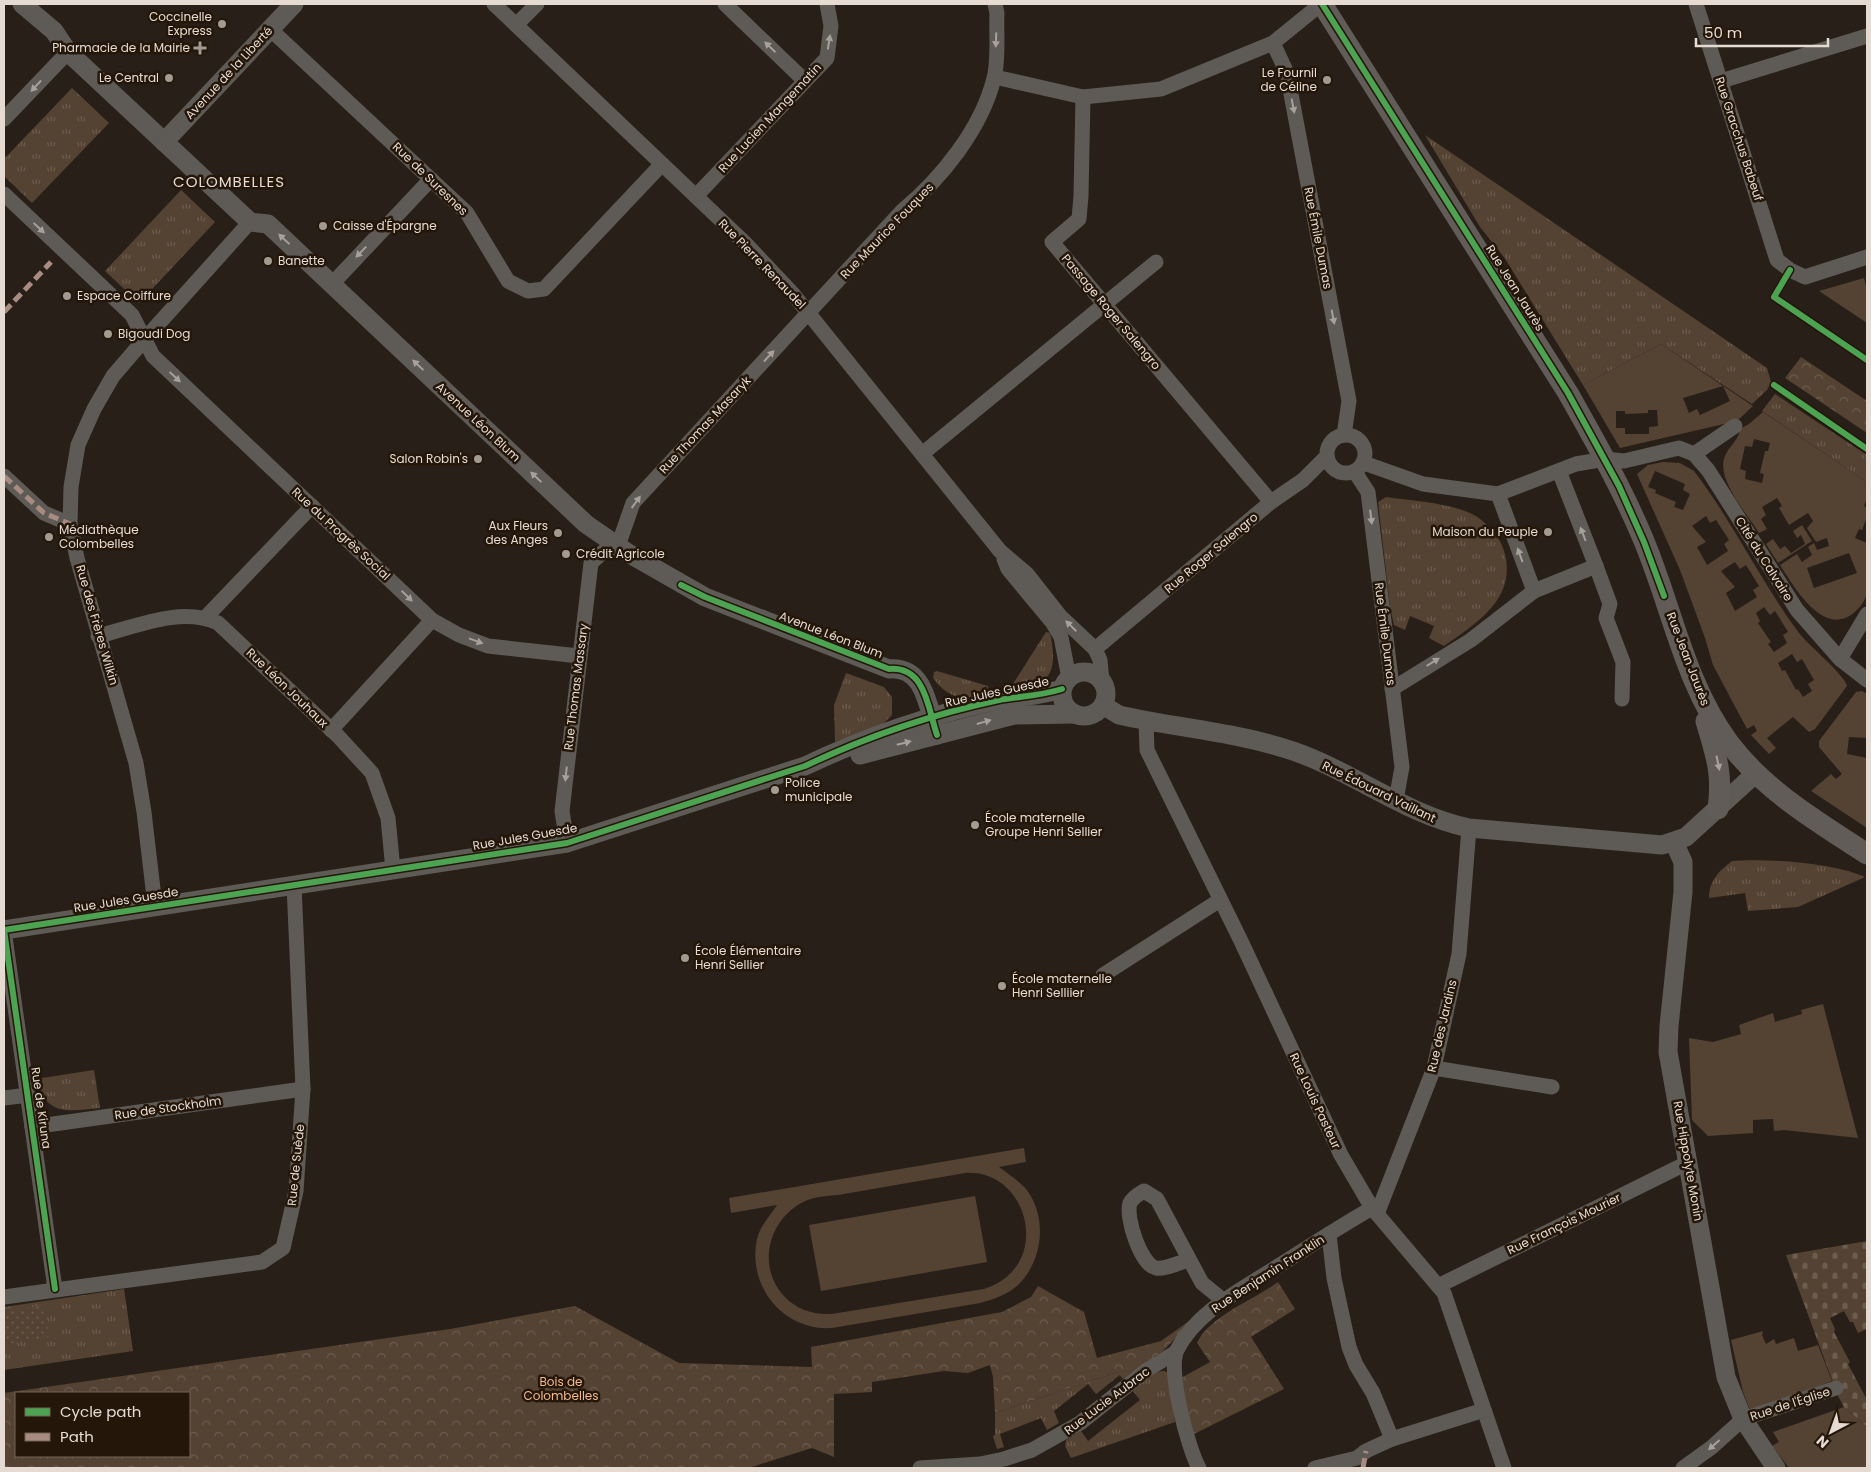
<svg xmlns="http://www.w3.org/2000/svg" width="1871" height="1472" viewBox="0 0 1871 1472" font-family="Poppins,sans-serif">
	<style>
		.grass { fill: url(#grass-tufts) }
		.forest { fill: url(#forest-crowns); fill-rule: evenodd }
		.cemetery { fill: url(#cemetery-stones) }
		.park { fill: url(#park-dots) }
		.garden { fill: #544232; fill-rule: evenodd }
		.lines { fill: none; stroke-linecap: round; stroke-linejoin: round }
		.minor { stroke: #5e5a55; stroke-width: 15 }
		.tertiary { stroke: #5e5a55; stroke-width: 19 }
		.secondary { stroke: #615c57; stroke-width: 21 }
		.quiet { stroke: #a88b81; stroke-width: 5; stroke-dasharray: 10 5; stroke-linecap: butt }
		.cycleway-casing { stroke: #241609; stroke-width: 9 }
		.cycleway { stroke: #4ca352; stroke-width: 6 }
		.oneway { fill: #a8a19a }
		.oneway2 { fill: #aaa29b }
		.poi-dot { fill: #a39a91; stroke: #241609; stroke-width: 2 }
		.labels { text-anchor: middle; stroke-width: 5; stroke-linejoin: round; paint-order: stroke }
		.poi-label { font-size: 12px; fill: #e5dbd2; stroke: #241609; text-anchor: start }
		.street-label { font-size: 12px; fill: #e5dbd2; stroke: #241609 }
		.park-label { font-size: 12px; fill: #f1ba8a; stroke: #241609 }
		.quarter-label { font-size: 15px; letter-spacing: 1px; fill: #e5dbd2; stroke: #241609 }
	</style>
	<defs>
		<pattern id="grass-tufts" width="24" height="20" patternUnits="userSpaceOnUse" patternTransform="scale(1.25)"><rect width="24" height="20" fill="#544232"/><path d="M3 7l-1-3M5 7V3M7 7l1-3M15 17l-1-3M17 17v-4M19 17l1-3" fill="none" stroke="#6c5d4f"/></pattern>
		<pattern id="forest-crowns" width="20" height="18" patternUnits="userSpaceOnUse" patternTransform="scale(1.25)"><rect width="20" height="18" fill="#544232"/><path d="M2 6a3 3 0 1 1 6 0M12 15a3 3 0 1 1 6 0" fill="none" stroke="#6c5d4f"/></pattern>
		<pattern id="cemetery-stones" width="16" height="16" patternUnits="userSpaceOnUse" patternTransform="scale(1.25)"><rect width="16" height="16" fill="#544232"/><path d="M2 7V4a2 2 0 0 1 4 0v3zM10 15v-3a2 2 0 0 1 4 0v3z" fill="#6c5d4f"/></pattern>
		<pattern id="park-dots" width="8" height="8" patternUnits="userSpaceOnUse" patternTransform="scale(1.25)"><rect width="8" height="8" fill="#544232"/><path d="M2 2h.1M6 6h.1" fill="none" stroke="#6c5d4f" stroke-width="1.8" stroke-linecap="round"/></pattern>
	</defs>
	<rect width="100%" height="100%" fill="#282018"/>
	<g class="grass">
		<polygon points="72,88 109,123 32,203 4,176 4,159"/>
		<polygon points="1425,135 1767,368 1771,382 1767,390 1752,404 1661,344 1583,385 1504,257 1480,227"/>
		<polygon points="181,190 215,222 139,303 105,271"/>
		<polygon points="1775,394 1867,455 1867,482 1762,411"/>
		<path d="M1386,497C1413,501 1453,503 1476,516C1488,524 1500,537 1504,551C1518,598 1477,623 1444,646L1429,638L1434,626L1410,616L1405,630L1394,625L1390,607L1378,502Z"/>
		<path d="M1046,632L1050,633C1058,668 1052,690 1011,687Z"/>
		<path d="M937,671L988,686L989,692C985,696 981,696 975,697C956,700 944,693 933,678L934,672Z"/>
		<polygon points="846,673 884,687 892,697 892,715 881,726 835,742 834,705"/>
		<path d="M1732,861C1767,858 1833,863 1865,877L1798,907L1748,911L1745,893L1709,898C1709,881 1719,871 1732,861Z"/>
		<path d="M94,1070L100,1108C67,1111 47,1117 36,1079Z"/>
		<polygon points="124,1289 133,1351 4,1370 4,1307"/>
		<polygon points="1164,1371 1169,1373 1175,1422 1071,1458 1065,1446 1066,1440 1081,1431 1088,1441 1140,1400 1132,1390 1157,1372"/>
		<polygon points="1117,1372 1120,1375 1096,1394 1088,1384 1054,1411 1059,1423 1047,1430 1041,1418 1000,1434 1004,1447 997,1449 993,1436 995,1435 995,1413"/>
	</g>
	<g class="forest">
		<polygon points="1801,357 1867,401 1867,433 1785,378"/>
		<path d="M1278,1282L1295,1309L1251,1337L1284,1389L1192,1435L1181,1378L1210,1362L1197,1343C1209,1316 1254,1300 1278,1282Z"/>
		<path d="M1038,1286L1084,1312L1097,1358L1161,1341L1199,1314L1163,1351L1123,1379L1117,1372L995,1413L993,1377L990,1365L968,1373L944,1371L872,1382V1392L834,1394V1457L812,1448L748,1468H4V1393L450,1329L575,1306L679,1363L812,1367L811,1347L1002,1312L1031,1297ZM16,1393H189V1456H16Z"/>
	</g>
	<polygon class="cemetery" points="1867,1241 1867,1329 1858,1333 1853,1322 1850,1322 1844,1311 1830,1318 1835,1329 1834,1332 1850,1362 1848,1364 1867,1400 1867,1427 1844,1407 1838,1396 1786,1255"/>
	<polygon class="park" points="44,1305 49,1337 7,1344 4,1312"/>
	<g class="garden">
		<polygon points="1864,278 1867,290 1867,323 1819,291"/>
		<path d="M1661,344L1753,406L1737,421L1620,448L1583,385ZM1723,386L1730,401L1700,415L1697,409L1689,413L1683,398ZM1648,410H1657L1658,426L1649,427V434H1625V428H1616V411H1625V414L1648,413Z"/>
		<path d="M1763,412L1867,482V498L1864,506L1867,508V517L1862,530L1859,529L1855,538L1867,543C1867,558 1871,578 1867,593C1865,602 1858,610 1851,615C1821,635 1793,585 1780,565L1797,554L1802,562L1812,555L1808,547L1814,543L1817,550L1829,546L1827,538L1816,542L1807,528L1813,521L1808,513L1789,525L1779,508L1782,506L1777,498L1762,507L1766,515L1761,519L1767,529L1759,533C1748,515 1715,478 1725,456C1729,446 1739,440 1740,429L1749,424ZM1754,439L1770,443L1768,451H1765L1760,473L1764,474L1762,483L1745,479L1746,471L1740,469L1745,446L1752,447ZM1849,553L1857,573L1814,588L1807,568Z"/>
		<path d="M1663,462L1680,463L1694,471C1733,522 1761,582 1799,633C1809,646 1845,675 1847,686L1815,729L1809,732L1793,717L1767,738L1776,748L1769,754L1751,735L1757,731L1754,725L1747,729L1713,665L1705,638L1680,570L1637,474L1648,465ZM1655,471L1685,484L1683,490L1690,494L1683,510L1674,507L1676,502L1655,493L1656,490L1648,487ZM1706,516L1710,523L1716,520L1729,540L1724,544L1728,551L1707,565L1697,547L1706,542L1692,526ZM1735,562L1740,569L1746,565L1759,586L1753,590L1757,597L1735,611L1726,593L1735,587L1721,571ZM1764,607L1770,615L1775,611L1788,632L1783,635L1787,643L1774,652L1768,644L1771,642L1758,623L1760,621L1756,613ZM1792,654L1797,662L1802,659L1814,680L1808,684L1812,691L1803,697L1798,689L1796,690L1785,670L1782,671L1778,663Z"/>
		<polygon points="1802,525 1812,541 1778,563 1766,544 1773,539 1780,549 1785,546 1791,553 1805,544 1801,535 1797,538 1793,531"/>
		<polygon points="1862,691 1867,694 1867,738 1849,737 1847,754 1867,758 1867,828 1811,791 1831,774 1836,779 1842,774 1819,747 1819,741 1856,692"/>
		<polygon points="1823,1004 1858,1138 1784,1130 1774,1131 1773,1119 1753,1120 1753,1133 1708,1136 1692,1120 1689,1038 1713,1042 1741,1034 1739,1025 1773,1013 1775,1022 1802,1014 1801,1010"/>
		<path d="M1024,1148L1026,1162L999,1167C1008,1174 1018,1180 1026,1189C1048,1217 1043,1261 1018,1285C1007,1295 994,1299 980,1303L832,1328C783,1331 747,1286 757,1239C760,1226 770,1216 777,1205L731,1213L729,1198ZM965,1173C1028,1168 1055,1266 984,1289L832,1314C809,1315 790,1307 777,1287C759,1257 772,1218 803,1202C814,1196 832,1196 844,1194C884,1187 925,1180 965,1173Z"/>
		<polygon points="975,1196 987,1262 821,1291 809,1225"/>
		<polygon points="1763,1331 1762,1335 1766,1344 1774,1339 1776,1344 1794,1338 1798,1351 1818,1345 1832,1381 1802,1393 1750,1410 1743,1392 1731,1340"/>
		<polygon points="1844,1407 1867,1427 1867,1468 1789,1468 1772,1446 1779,1442 1773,1432"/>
	</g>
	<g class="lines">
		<g class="minor">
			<polyline points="494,4 746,244 793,294 1000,551 1027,574 1060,616 1095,649 1100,660 1102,681"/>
			<polyline points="725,4 805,81"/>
			<polyline points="1696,4 1777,260 1790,270 1805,277 1867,257"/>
			<polyline points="516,25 537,4"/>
			<polyline points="270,29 467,213 508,281 528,291 544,289 662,164"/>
			<polyline points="1273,43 1287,73 1349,401 1344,435"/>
			<polyline points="995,77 1083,97 1161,89 1273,43 1321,4"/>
			<polyline points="1721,81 1867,36"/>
			<polyline points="1083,97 1081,196 1079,219 1052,242 1271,502"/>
			<polyline points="4,119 68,52"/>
			<polyline points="4,194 132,315 153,356 432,620 459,635 488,646 579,656"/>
			<polyline points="696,196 827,58 831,26 827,4"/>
			<polyline points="332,284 431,179"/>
			<circle cx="1346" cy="454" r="19"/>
			<polyline points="922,454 1156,262"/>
			<polyline points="1694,454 1735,426"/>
			<polyline points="1364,463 1423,484 1498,494 1576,464 1605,459 1624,461 1679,448 1694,454 1708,470 1797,610 1840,659 1867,680"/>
			<polyline points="1355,472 1368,492 1402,767 1396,800"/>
			<polyline points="4,476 44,513 70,524"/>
			<polyline points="1004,559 1008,569 1052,622 1061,637 1069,678"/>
			<polyline points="1596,566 1610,604 1606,618 1623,662 1622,699"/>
			<polyline points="1534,591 1596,566 1559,471"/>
			<polyline points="206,617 312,506"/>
			<path d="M98,636C135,627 181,606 218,623L338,736L372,773L388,818L393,870"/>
			<polyline points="1095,649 1271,502 1303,480 1327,456"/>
			<polyline points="1840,659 1867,614"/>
			<polyline points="1392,689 1471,640 1534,591 1498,494"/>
			<polyline points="1146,721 1147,750 1241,941 1341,1155 1372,1208 1444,1293 1504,1468"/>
			<polyline points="331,730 432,620"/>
			<path d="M567,843L562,811L591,563L603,552L618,546L633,503L902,211C941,179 982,128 994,78C999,60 996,32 997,13L995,4"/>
			<polyline points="155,906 144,812 136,763 77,558 70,524 71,487 78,445 94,409 113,376 144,340 250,222"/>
			<polyline points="4,930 55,1289"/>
			<polyline points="1103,975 1220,900"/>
			<polyline points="1434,1068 1552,1087"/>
			<polyline points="4,1098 28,1095"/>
			<polyline points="32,1127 303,1089"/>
			<polyline points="1377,1214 1434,1068 1459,954 1469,828"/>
			<polyline points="1329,1234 1334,1278 1349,1347 1356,1365 1373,1393 1392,1439"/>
			<path d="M1189,1260C1180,1262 1164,1270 1156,1268C1141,1265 1125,1217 1130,1203C1133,1197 1139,1194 1144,1191L1157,1199L1202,1283L1224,1301"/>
			<polyline points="1438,1286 1689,1162"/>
			<polyline points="4,1297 262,1262 283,1248 296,1191 303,1089 294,885"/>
			<polyline points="920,1468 980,1464 1004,1459 1032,1450 1080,1423 1147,1370 1176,1352"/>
			<path d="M1199,1468C1188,1448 1167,1370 1177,1350C1196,1312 1241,1290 1275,1268C1307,1248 1339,1227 1372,1208"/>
			<polyline points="1315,1468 1357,1458 1366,1451 1392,1439 1484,1410"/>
			<polyline points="1683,1468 1712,1447 1743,1419 1836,1388"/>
		</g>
		<g class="tertiary">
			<path d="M22,4L54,31L68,52L250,222L268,224L586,524L628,553L705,597L889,669C926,666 928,709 937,735"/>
			<polyline points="164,142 294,4"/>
			<circle cx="1084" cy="694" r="22"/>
			<path d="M1103,705L1119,715C1176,728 1237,732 1293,751C1354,772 1406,815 1469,828L1662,845L1686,837L1756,773"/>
			<polyline points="860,755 1014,715 1075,714"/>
			<polyline points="1674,842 1683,862 1683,892 1669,1026 1668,1052 1726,1377 1743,1419 1776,1468"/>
			<path d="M4,930L567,843L805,766C866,737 933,714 999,700C1021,696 1040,696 1062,689"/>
		</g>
		<g class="secondary">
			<path d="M1322,4L1568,393C1595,441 1623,490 1644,541C1672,608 1685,684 1729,743C1765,791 1818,822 1867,854"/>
			<path d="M1706,721C1716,756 1723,772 1718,809"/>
		</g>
		<g class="quiet">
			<polyline points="4,312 51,262"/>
			<polyline points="4,476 44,513 70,524"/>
			<polyline points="1363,1468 1366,1451"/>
		</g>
		<defs>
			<g id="cycleway">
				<polyline points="1322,4 1568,393 1619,486 1644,542 1664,596"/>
				<polyline points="1790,270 1774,297 1867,360"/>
				<polyline points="1774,385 1867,449"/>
				<path d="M681,585L705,597L889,669C926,666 928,709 937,735"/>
				<path d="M55,1289L4,930L567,843L805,766C866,737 933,714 999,700C1021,696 1040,696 1062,689"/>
			</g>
		</defs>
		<use href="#cycleway" class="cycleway-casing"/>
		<use href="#cycleway" class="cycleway"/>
	</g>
	<defs><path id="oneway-solid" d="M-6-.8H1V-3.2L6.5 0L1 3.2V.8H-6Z" transform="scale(1.25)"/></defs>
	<g class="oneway">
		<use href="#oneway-solid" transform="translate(996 40) rotate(92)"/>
		<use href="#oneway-solid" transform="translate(829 42) rotate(-81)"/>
		<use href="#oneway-solid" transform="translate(770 47) rotate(-136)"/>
		<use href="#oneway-solid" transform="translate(36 86) rotate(133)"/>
		<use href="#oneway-solid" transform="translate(1293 106) rotate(79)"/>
		<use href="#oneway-solid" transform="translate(39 228) rotate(43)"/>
		<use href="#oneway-solid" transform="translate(284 239) rotate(-137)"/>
		<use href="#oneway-solid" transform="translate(361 252) rotate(134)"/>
		<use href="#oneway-solid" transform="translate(1333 317) rotate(79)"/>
		<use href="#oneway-solid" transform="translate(769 356) rotate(-47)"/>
		<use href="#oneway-solid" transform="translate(418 365) rotate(-137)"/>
		<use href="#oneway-solid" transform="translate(175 377) rotate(43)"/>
		<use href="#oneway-solid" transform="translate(536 477) rotate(-137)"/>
		<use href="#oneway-solid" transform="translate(636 502) rotate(-54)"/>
		<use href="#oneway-solid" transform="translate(1371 517) rotate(83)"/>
		<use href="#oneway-solid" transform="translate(1583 534) rotate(-111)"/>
		<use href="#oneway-solid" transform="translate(1520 555) rotate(-110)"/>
		<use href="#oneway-solid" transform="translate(407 596) rotate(44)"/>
		<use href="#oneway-solid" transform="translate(1071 626) rotate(-135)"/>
		<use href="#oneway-solid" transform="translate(476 641) rotate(20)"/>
		<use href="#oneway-solid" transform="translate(1433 662) rotate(-32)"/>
		<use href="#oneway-solid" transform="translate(984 722) rotate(-16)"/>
		<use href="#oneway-solid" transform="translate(904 743) rotate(-14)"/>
		<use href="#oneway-solid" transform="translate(566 774) rotate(96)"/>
		<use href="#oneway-solid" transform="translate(1714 1445) rotate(139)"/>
	</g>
	<use class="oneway2" href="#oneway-solid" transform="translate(1718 763) rotate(78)"/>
	<g class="poi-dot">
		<circle cx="222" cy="24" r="5"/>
		<path d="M197.5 40.5h5v5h5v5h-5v5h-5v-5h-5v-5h5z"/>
		<circle cx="169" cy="78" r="5"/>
		<circle cx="1327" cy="80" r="5"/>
		<circle cx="323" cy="226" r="5"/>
		<circle cx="268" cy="261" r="5"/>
		<circle cx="67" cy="296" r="5"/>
		<circle cx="108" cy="334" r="5"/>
		<circle cx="478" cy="459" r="5"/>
		<circle cx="1548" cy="532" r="5"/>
		<circle cx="558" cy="533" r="5"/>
		<circle cx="49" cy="537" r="5"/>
		<circle cx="566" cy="554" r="5"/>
		<circle cx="775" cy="790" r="5"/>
		<circle cx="975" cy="825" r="5"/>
		<circle cx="685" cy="958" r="5"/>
		<circle cx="1002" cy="986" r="5"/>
	</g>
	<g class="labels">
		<g class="poi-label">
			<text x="212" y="21" text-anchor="end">Coccinelle<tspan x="212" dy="14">Express</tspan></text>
			<text x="190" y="52" text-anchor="end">Pharmacie de la Mairie</text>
			<text x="1317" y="77" text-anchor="end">Le Fournil<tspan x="1317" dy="14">de Céline</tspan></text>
			<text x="159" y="82" text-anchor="end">Le Central</text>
			<text x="333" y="230">Caisse d'Épargne</text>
			<text x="278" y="265">Banette</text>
			<text x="77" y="300">Espace Coiffure</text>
			<text x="118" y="338">Bigoudi Dog</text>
			<text x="468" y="463" text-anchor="end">Salon Robin's</text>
			<text x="548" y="530" text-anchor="end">Aux Fleurs<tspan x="548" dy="14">des Anges</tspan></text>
			<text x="59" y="534">Médiathèque<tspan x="59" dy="14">Colombelles</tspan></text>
			<text x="1538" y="536" text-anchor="end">Maison du Peuple</text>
			<text x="576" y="558">Crédit Agricole</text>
			<text x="785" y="787">Police<tspan x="785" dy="14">municipale</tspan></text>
			<text x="985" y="822">École maternelle<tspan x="985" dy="14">Groupe Henri Sellier</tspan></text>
			<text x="695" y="955">École Élémentaire<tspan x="695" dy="14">Henri Sellier</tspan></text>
			<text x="1012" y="983">École maternelle<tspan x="1012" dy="14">Henri Selliier</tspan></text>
		</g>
		<g class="street-label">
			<text transform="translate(229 73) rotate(-47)" y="4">Avenue de la Liberté</text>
			<text transform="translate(770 118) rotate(-47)" y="4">Rue Lucien Mangematin</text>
			<text transform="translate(1739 139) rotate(72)" y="4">Rue Gracchus Babeuf</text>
			<text transform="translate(430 179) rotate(44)" y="4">Rue de Suresnes</text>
			<text transform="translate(887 231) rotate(-46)" y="4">Rue Maurice Fouques</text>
			<text transform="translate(1318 238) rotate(79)" y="4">Rue Émile Dumas</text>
			<text transform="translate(762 264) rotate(46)" y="4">Rue Pierre Renaudel</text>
			<text transform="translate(1515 288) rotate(58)" y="4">Rue Jean Jaurès</text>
			<text transform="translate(1111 312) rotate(50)" y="4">Passage Roger Salengro</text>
			<text transform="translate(478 422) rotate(43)" y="4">Avenue Léon Blum</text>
			<text transform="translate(705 425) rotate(-47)" y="4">Rue Thomas Masaryk</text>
			<text transform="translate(341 534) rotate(43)" y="4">Rue du Progrès Social</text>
			<text transform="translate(1211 553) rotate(-40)" y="4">Rue Roger Salengro</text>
			<text transform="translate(1764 559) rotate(58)" y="4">Cité du Calvaire</text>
			<text transform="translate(97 625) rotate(74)" y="4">Rue des Frères Wilkin</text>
			<text transform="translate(1385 634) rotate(83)" y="4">Rue Émile Dumas</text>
			<text transform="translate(831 635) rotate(21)" y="4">Avenue Léon Blum</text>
			<text transform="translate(1688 659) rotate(69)" y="4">Rue Jean Jaurès</text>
			<text transform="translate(576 687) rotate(-83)" y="4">Rue Thomas Massary</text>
			<text transform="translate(287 688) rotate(44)" y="4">Rue Léon Jouhaux</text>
			<text transform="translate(997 692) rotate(-12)" y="4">Rue Jules Guesde</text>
			<text transform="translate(1379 792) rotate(26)" y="4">Rue Édouard Vaillant</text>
			<text transform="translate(525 837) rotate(-10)" y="4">Rue Jules Guesde</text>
			<text transform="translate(126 900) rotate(-9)" y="4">Rue Jules Guesde</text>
			<text transform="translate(1442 1026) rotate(-77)" y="4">Rue des Jardins</text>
			<text transform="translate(1315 1101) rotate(65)" y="4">Rue Louis Pasteur</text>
			<text transform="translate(41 1108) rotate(82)" y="4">Rue de Kiruna</text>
			<text transform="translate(168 1108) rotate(-8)" y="4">Rue de Stockholm</text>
			<text transform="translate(1688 1161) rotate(80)" y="4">Rue Hippolyte Monin</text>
			<text transform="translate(296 1165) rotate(-84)" y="4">Rue de Suède</text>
			<text transform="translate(1564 1224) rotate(-26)" y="4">Rue François Mourier</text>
			<text transform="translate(1268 1274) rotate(-33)" y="4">Rue Benjamin Franklin</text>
			<text transform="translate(1107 1401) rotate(-37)" y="4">Rue Lucie Aubrac</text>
			<text transform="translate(1790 1404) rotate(-18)" y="4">Rue de l'Église</text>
		</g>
		<g class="park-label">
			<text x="561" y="1386">Bois de<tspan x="561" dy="14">Colombelles</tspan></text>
		</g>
		<g class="quarter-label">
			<text x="229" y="187">COLOMBELLES</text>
		</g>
	</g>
	<rect width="1871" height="1472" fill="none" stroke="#e5dbd2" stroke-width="10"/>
	<rect x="15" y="1392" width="175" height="65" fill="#241609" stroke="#716559"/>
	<rect x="25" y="1408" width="25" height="8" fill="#4ca352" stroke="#716559"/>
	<text x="60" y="1417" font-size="15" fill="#e5dbd2">Cycle path</text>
	<rect x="25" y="1433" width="25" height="8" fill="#a88b81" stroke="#716559"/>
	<text x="60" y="1442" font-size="15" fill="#e5dbd2">Path</text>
	<g transform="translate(1831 1432) rotate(221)" stroke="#241609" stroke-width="4" paint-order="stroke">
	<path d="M0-4L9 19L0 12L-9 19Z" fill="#e5dbd2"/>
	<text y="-8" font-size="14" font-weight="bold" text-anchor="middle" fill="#e5dbd2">N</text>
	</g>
	<path d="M1696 38v8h132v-8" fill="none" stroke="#e5dbd2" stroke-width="2.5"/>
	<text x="1704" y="38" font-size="15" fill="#e5dbd2" stroke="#241609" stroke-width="4" paint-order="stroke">50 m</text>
</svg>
